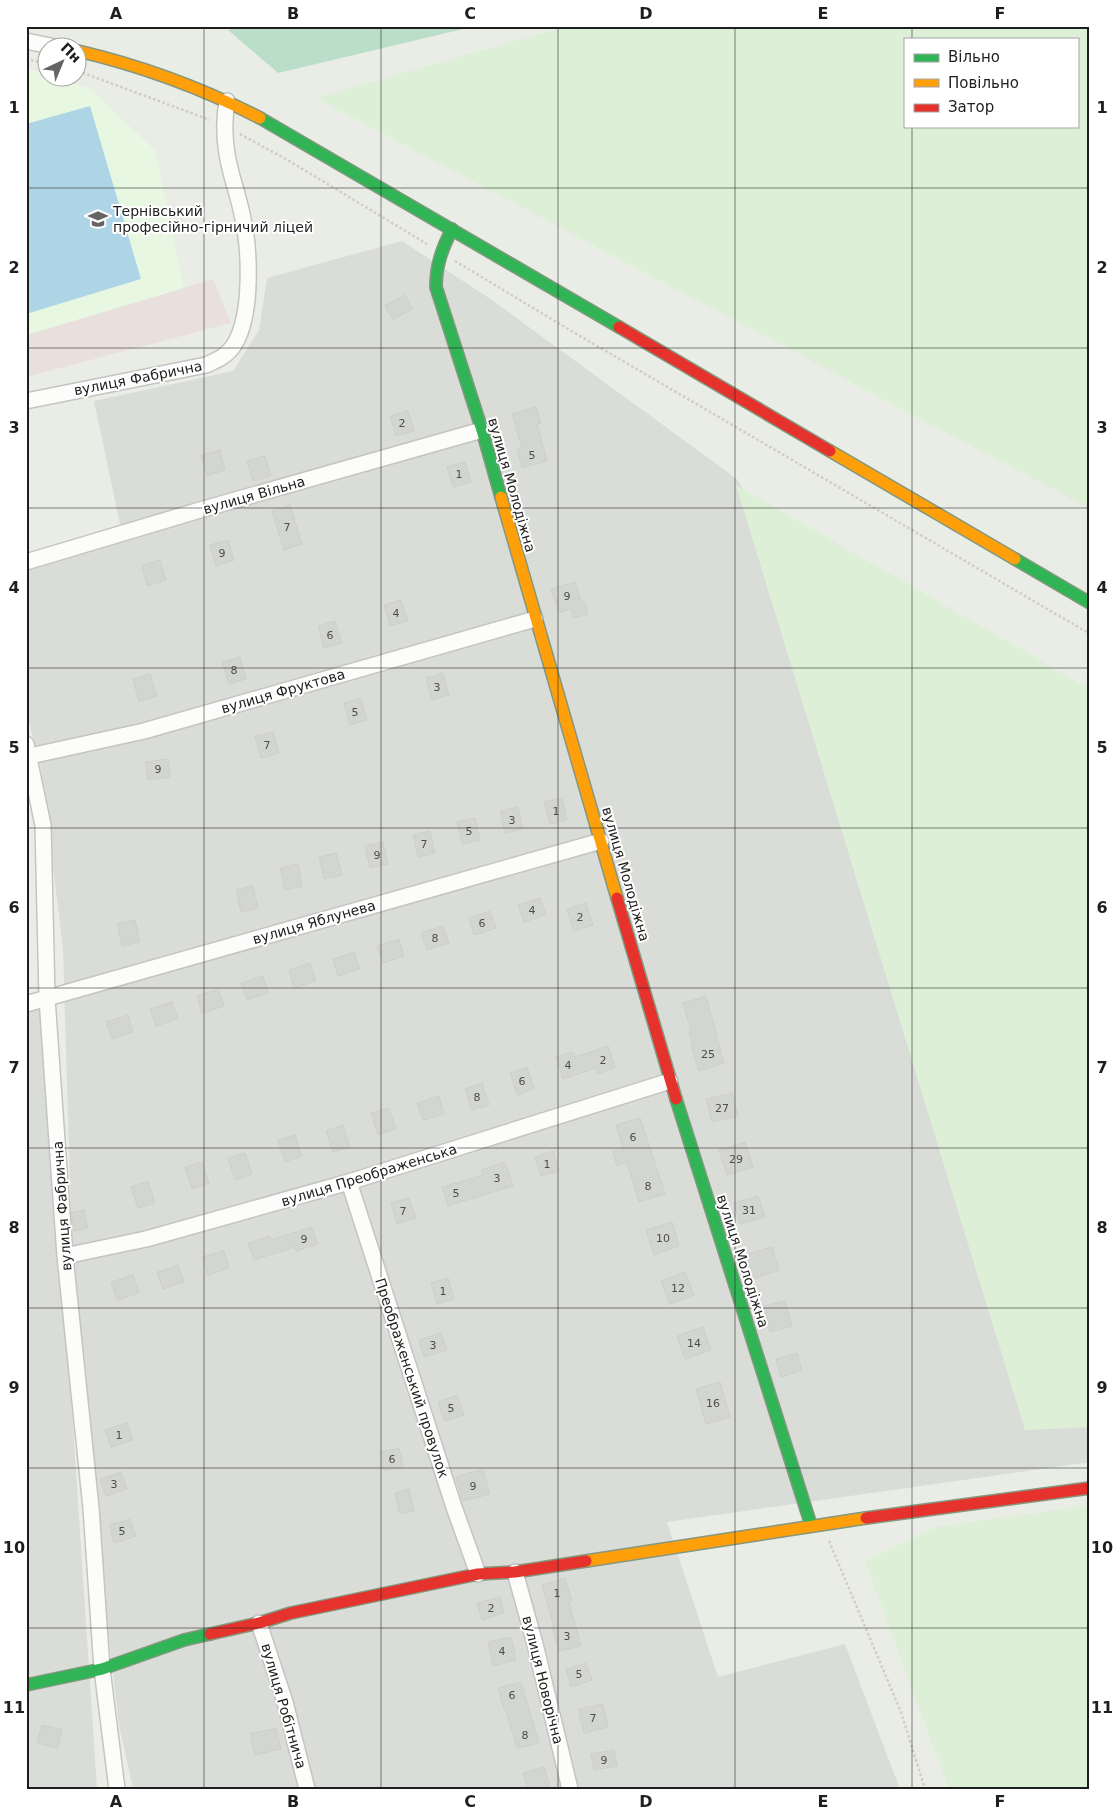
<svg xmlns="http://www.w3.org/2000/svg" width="1116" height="1815" viewBox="0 0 1116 1815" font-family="'DejaVu Sans',sans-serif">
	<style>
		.residential { fill: #dadcd8 }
		.industrial { fill: #e9e0de }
		.education { fill: #e8f7e1 }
		.farmland { fill: #deefd8; fill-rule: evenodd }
		.forest { fill: #bbdec8 }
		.pitch { fill: #aed5e5 }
		.building { fill: #d3d5d0; stroke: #ced0c8 }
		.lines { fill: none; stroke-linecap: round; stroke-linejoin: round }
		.street-casing { stroke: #c4c5c2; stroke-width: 18 }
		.fast-casing { stroke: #83987e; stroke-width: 14 }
		.slow-casing { stroke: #83987e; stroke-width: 14 }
		.jam-casing { stroke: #83987e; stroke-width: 14 }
		.path { stroke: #d0cdbf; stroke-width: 2.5; stroke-dasharray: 2.5 2.5; stroke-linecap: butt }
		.street { stroke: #fcfcfb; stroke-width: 15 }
		.fast { stroke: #30b455; stroke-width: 11 }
		.slow { stroke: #ff9f0a; stroke-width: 11 }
		.jam { stroke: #e5322d; stroke-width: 11 }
		.grid { fill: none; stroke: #1e1e1e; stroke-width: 1; stroke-opacity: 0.55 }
		.labels { text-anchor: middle; stroke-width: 4; stroke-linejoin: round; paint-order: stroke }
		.number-label { font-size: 11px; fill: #4d4e4c }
		.poi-label { font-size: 14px; fill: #1e1e1e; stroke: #fff; text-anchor: start }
		.street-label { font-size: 14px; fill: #1e1e1e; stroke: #fff }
		.neatline { fill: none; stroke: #1e1e1e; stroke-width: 2 }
		.grid-label { font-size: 16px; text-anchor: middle; font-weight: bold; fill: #1e1e1e }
	</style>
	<rect width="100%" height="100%" fill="#eaede6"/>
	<g class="residential">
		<polygon points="402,241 489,298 737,479 923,814 1090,1293 1090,1462 667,1522 718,1677 845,1644 900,1789 133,1789 119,1725 99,1552 71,1217 63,949 41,768 26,710 26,566 121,529 94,401 233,371 259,330 267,278"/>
		<polygon points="45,1003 97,1789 26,1789 26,1009"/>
	</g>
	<polygon class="industrial" points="213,279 231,323 26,377 26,335"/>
	<polygon class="education" points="26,68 47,74 48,78 57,78 89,88 155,150 184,288 26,335"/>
	<g class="farmland">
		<path d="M567,26H1090V509L316,98ZM905,39H1077V126H905Z"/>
		<polygon points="736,485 1090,689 1090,1427 1025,1430"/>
		<polygon points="1090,1505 1090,1789 949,1789 865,1561 937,1527"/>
	</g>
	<polygon class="forest" points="240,26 476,26 278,73 228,30"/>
	<polygon class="pitch" points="90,106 141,279 26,314 26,124"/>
	<g class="building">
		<polygon points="405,295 412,309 393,320 385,306"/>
		<polygon points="536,407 541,423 537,424 547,461 522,468 517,449 522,448 512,414"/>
		<polygon points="408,411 414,431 396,436 390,416"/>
		<polygon points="220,450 225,470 207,476 201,455"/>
		<polygon points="265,456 271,476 253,481 247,461"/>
		<polygon points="465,462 471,482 453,487 447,467"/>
		<polygon points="290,505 302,544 284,550 272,511"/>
		<polygon points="228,540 234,560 216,566 210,545"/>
		<polygon points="160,560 166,580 147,586 142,565"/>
		<polygon points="575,582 582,603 585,602 588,614 574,618 571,609 559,613 551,589"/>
		<polygon points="401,600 408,621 390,626 384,605"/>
		<polygon points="335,621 342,643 324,648 318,626"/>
		<polygon points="240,657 246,679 229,684 222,662"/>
		<polygon points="443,673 449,695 432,700 426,678"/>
		<polygon points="150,674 157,696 139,701 133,679"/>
		<polygon points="361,698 367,720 350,725 344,703"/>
		<polygon points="273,732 279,753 261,758 255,736"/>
		<polygon points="168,759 170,777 148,780 145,762"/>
		<polygon points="562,798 567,820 550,824 544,802"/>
		<polygon points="518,807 523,829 505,833 500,811"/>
		<polygon points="475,818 480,840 462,844 457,822"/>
		<polygon points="430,831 435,853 418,857 413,835"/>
		<polygon points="383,842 388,864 370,868 365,846"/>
		<polygon points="336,853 342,875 324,879 319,857"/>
		<polygon points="298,864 302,886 285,890 280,868"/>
		<polygon points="253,886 258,908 241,912 236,890"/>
		<polygon points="540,898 546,915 524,922 518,905"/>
		<polygon points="586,903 593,925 574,931 567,909"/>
		<polygon points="490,911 496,928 474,935 469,918"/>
		<polygon points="135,920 140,942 122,946 117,924"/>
		<polygon points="443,926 449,943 427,950 421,933"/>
		<polygon points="399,939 404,956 383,963 377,946"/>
		<polygon points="354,952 360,969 338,976 333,959"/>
		<polygon points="310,963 316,981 294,988 289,970"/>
		<polygon points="263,976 268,993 247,1000 241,983"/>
		<polygon points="218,989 224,1006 202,1013 197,996"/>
		<polygon points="706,996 724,1063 699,1071 691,1046 693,1045 689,1032 691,1031 683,1003"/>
		<polygon points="172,1002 178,1019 156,1026 150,1009"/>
		<polygon points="128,1015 133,1032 112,1039 106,1022"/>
		<polygon points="608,1046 615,1068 597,1074 596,1068 563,1079 556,1057 573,1052 575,1057"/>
		<polygon points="527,1067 534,1089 517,1095 510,1073"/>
		<polygon points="482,1083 489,1105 472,1110 465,1089"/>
		<polygon points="732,1093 738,1116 712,1122 706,1099"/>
		<polygon points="439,1096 444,1114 423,1120 417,1103"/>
		<polygon points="389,1108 396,1129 378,1135 371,1113"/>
		<polygon points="640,1118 665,1194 639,1202 627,1162 617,1166 613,1152 623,1149 616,1125"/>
		<polygon points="343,1125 350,1147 333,1152 326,1131"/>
		<polygon points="295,1135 302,1156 285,1162 278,1140"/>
		<polygon points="745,1142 753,1167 727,1175 719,1150"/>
		<polygon points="553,1151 559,1171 541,1176 535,1157"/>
		<polygon points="245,1153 252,1174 235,1180 228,1158"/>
		<polygon points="202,1162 209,1183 192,1189 185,1167"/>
		<polygon points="505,1162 513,1186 448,1206 442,1187 483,1175 481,1170"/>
		<polygon points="148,1181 155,1203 138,1208 131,1187"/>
		<polygon points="758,1196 765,1217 740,1224 734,1203"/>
		<polygon points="409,1198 416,1218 397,1224 391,1203"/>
		<polygon points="84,1210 88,1228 74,1231 71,1213"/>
		<polygon points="672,1222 679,1246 654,1255 646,1230"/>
		<polygon points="312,1227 318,1244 296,1251 295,1247 254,1260 248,1243 270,1236 271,1240"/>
		<polygon points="772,1247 779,1270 754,1279 746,1255"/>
		<polygon points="224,1251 229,1268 208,1275 202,1257"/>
		<polygon points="178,1265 184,1282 163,1289 157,1272"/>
		<polygon points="685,1272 694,1295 670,1304 661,1281"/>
		<polygon points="133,1275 139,1293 117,1300 111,1282"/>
		<polygon points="448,1278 454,1299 437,1304 431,1283"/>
		<polygon points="785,1301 792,1326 770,1332 764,1306"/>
		<polygon points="703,1327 711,1350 685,1359 677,1336"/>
		<polygon points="441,1333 447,1350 424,1357 419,1340"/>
		<polygon points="797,1353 802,1370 781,1377 776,1359"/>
		<polygon points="720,1382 730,1417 706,1424 696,1389"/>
		<polygon points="457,1395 464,1415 444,1421 438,1402"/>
		<polygon points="127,1423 133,1440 111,1447 105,1430"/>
		<polygon points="399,1448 403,1467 384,1471 380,1452"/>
		<polygon points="483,1469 490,1494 463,1501 456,1477"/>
		<polygon points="121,1472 127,1489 106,1496 100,1479"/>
		<polygon points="409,1489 414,1511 400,1514 395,1493"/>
		<polygon points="130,1519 136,1536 114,1543 109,1525"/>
		<polygon points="565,1578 572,1601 569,1602 581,1645 581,1646 559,1651 552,1627 554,1627 542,1585"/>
		<polygon points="500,1597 504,1613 482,1620 477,1603"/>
		<polygon points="511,1637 516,1660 493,1666 488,1642"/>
		<polygon points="586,1663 592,1680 571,1687 566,1669"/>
		<polygon points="521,1682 539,1743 517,1748 505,1708 504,1709 498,1688"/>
		<polygon points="603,1704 608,1727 584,1733 578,1709"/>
		<polygon points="42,1725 62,1730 58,1748 37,1743"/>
		<polygon points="276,1728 281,1749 255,1755 250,1734"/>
		<polygon points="614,1750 617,1766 594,1770 591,1754"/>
		<polygon points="544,1767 550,1786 538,1789 527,1789 523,1773"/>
	</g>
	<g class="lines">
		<defs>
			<g id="street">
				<polyline points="26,41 60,48"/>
				<path d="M26,401L206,365C217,360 227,356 234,345C253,315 250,248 242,214C238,194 230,174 227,154C224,136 224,119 227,101"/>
				<polyline points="26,562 200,510 482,430"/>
				<polyline points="26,744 43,825 47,998 65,1256 91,1508 102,1669 117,1789"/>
				<polyline points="30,756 144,731 535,619"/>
				<polyline points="26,1004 601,841"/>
				<polyline points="349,1182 454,1507 478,1574"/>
				<polyline points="65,1256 146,1239 349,1182 670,1081"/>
				<polyline points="515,1572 535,1644 570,1789"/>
				<polyline points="259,1623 285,1702 307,1789"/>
			</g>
			<g id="fast">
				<polyline points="260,118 619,327"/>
				<path d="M452,229C442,249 436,265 436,287L482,430L501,497"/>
				<polyline points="1015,559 1090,603"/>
				<polyline points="676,1099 811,1525"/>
				<polyline points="26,1685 102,1669 184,1640 210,1634"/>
			</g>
			<g id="slow">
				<path d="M78,51C142,66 202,88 260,118"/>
				<polyline points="830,451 1015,559"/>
				<polyline points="501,497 617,898"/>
				<polyline points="586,1561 866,1518"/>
			</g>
			<g id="jam">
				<polyline points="619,327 830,451"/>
				<polyline points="617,898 676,1099"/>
				<polyline points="866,1518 1090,1488"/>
				<polyline points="210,1634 259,1623 291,1613 478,1574 515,1572 586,1561"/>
			</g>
		</defs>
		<use href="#street" class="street-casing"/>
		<use href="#fast" class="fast-casing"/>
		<use href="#slow" class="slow-casing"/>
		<use href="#jam" class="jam-casing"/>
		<g class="path">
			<polyline points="26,59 48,64"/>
			<polyline points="78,71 210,120"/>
			<polyline points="240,134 291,162 427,244"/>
			<polyline points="455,261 563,326 1090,634"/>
			<polyline points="829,1541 901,1712 925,1789"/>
		</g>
		<use href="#street" class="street"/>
		<use href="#fast" class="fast"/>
		<use href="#slow" class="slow"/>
		<use href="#jam" class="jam"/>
	</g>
	<path class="grid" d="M204,26V1789M381,26V1789M558,26V1789M735,26V1789M912,26V39M912,126V1789M26,188H1090M26,348H1090M26,508H1090M26,668H1090M26,828H1090M26,988H1090M26,1148H1090M26,1308H1090M26,1468H1090M26,1628H1090"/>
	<defs>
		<symbol id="university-bare" viewBox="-9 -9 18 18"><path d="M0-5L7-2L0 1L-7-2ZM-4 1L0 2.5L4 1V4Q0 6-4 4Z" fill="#656664" stroke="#fff" stroke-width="2.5" paint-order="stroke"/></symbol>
	</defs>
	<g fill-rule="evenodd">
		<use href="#university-bare" x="84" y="205" width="28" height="28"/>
	</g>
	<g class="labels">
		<g class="number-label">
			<text x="402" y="427">2</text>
			<text x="532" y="459">5</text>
			<text x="459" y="478">1</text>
			<text x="287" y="531">7</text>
			<text x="222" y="557">9</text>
			<text x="567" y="600">9</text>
			<text x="396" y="617">4</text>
			<text x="330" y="639">6</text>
			<text x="234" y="674">8</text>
			<text x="437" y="691">3</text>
			<text x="355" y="716">5</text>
			<text x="267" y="749">7</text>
			<text x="158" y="773">9</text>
			<text x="556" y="815">1</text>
			<text x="512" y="824">3</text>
			<text x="469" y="835">5</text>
			<text x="424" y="848">7</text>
			<text x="377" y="859">9</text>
			<text x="532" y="914">4</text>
			<text x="580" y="921">2</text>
			<text x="482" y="927">6</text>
			<text x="435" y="942">8</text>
			<text x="708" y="1058">25</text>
			<text x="603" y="1064">2</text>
			<text x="568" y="1069">4</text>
			<text x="522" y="1085">6</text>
			<text x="477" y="1101">8</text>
			<text x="722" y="1112">27</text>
			<text x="633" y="1141">6</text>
			<text x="736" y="1163">29</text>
			<text x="547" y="1168">1</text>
			<text x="497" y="1182">3</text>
			<text x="648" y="1190">8</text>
			<text x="456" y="1197">5</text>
			<text x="749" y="1214">31</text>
			<text x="403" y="1215">7</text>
			<text x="663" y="1242">10</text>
			<text x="304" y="1243">9</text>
			<text x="678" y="1292">12</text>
			<text x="443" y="1295">1</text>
			<text x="694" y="1347">14</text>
			<text x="433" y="1349">3</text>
			<text x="713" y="1407">16</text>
			<text x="451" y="1412">5</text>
			<text x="119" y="1439">1</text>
			<text x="392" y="1463">6</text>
			<text x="114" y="1488">3</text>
			<text x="473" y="1490">9</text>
			<text x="122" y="1535">5</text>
			<text x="557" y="1597">1</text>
			<text x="491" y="1612">2</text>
			<text x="567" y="1640">3</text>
			<text x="502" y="1655">4</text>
			<text x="579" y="1678">5</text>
			<text x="512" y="1699">6</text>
			<text x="593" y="1722">7</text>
			<text x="525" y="1739">8</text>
			<text x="604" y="1764">9</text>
		</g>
		<g class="poi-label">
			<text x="113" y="216">Тернівський<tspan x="113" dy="16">професійно-гірничий ліцей</tspan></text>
		</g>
		<g class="street-label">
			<text transform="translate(138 378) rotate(-11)" y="5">вулиця Фабрична</text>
			<text transform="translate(512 485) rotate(74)" y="5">вулиця Молодіжна</text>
			<text transform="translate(254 495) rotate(-16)" y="5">вулиця Вільна</text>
			<text transform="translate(283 691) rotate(-16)" y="5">вулиця Фруктова</text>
			<text transform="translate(626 874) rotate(74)" y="5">вулиця Молодіжна</text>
			<text transform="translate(314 922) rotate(-16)" y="5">вулиця Яблунева</text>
			<text transform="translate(369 1175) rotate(-17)" y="5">вулиця Преображенська</text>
			<text transform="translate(62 1206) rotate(-94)" y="5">вулиця Фабрична</text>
			<text transform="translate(743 1261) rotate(72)" y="5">вулиця Молодіжна</text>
			<text transform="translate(412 1378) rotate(72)" y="5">Преображенський провулок</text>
			<text transform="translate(543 1680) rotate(76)" y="5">вулиця Новорічна</text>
			<text transform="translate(284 1706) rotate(74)" y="5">вулиця Робітнича</text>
		</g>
	</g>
	<rect width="1116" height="1815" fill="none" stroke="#ffffff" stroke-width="55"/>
	<rect x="904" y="38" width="175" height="90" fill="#ffffff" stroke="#a5a5a5"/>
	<rect x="914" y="54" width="25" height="8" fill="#30b455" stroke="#a5a5a5"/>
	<text x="948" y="62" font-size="15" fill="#1e1e1e">Вільно</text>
	<rect x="914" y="79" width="25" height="8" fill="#ff9f0a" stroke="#a5a5a5"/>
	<text x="948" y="88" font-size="15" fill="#1e1e1e">Повільно</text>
	<rect x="914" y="104" width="25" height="8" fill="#e5322d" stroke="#a5a5a5"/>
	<text x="948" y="112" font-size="15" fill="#1e1e1e">Затор</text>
	<g transform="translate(62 62) rotate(44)"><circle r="24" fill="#ffffff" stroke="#a5a5a5"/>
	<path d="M0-4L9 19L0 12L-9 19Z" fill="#656664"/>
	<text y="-8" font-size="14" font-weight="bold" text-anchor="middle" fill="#1e1e1e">Пн</text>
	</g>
	<rect x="28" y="28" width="1060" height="1760" class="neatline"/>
	<g class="grid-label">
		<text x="116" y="19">A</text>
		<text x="293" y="19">B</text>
		<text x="470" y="19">C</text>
		<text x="646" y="19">D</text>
		<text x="823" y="19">E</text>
		<text x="1000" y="19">F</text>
		<text x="14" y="113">1</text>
		<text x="1102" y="113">1</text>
		<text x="14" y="273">2</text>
		<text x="1102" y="273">2</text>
		<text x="14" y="433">3</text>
		<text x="1102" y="433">3</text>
		<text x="14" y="593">4</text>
		<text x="1102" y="593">4</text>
		<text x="14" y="753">5</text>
		<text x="1102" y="753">5</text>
		<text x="14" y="913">6</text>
		<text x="1102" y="913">6</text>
		<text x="14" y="1073">7</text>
		<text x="1102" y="1073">7</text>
		<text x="14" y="1233">8</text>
		<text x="1102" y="1233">8</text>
		<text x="14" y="1393">9</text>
		<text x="1102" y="1393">9</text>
		<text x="14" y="1553">10</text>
		<text x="1102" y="1553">10</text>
		<text x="14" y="1713">11</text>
		<text x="1102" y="1713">11</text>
		<text x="116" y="1807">A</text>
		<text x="293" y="1807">B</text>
		<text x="470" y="1807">C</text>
		<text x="646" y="1807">D</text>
		<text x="823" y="1807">E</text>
		<text x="1000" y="1807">F</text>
	</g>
</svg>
